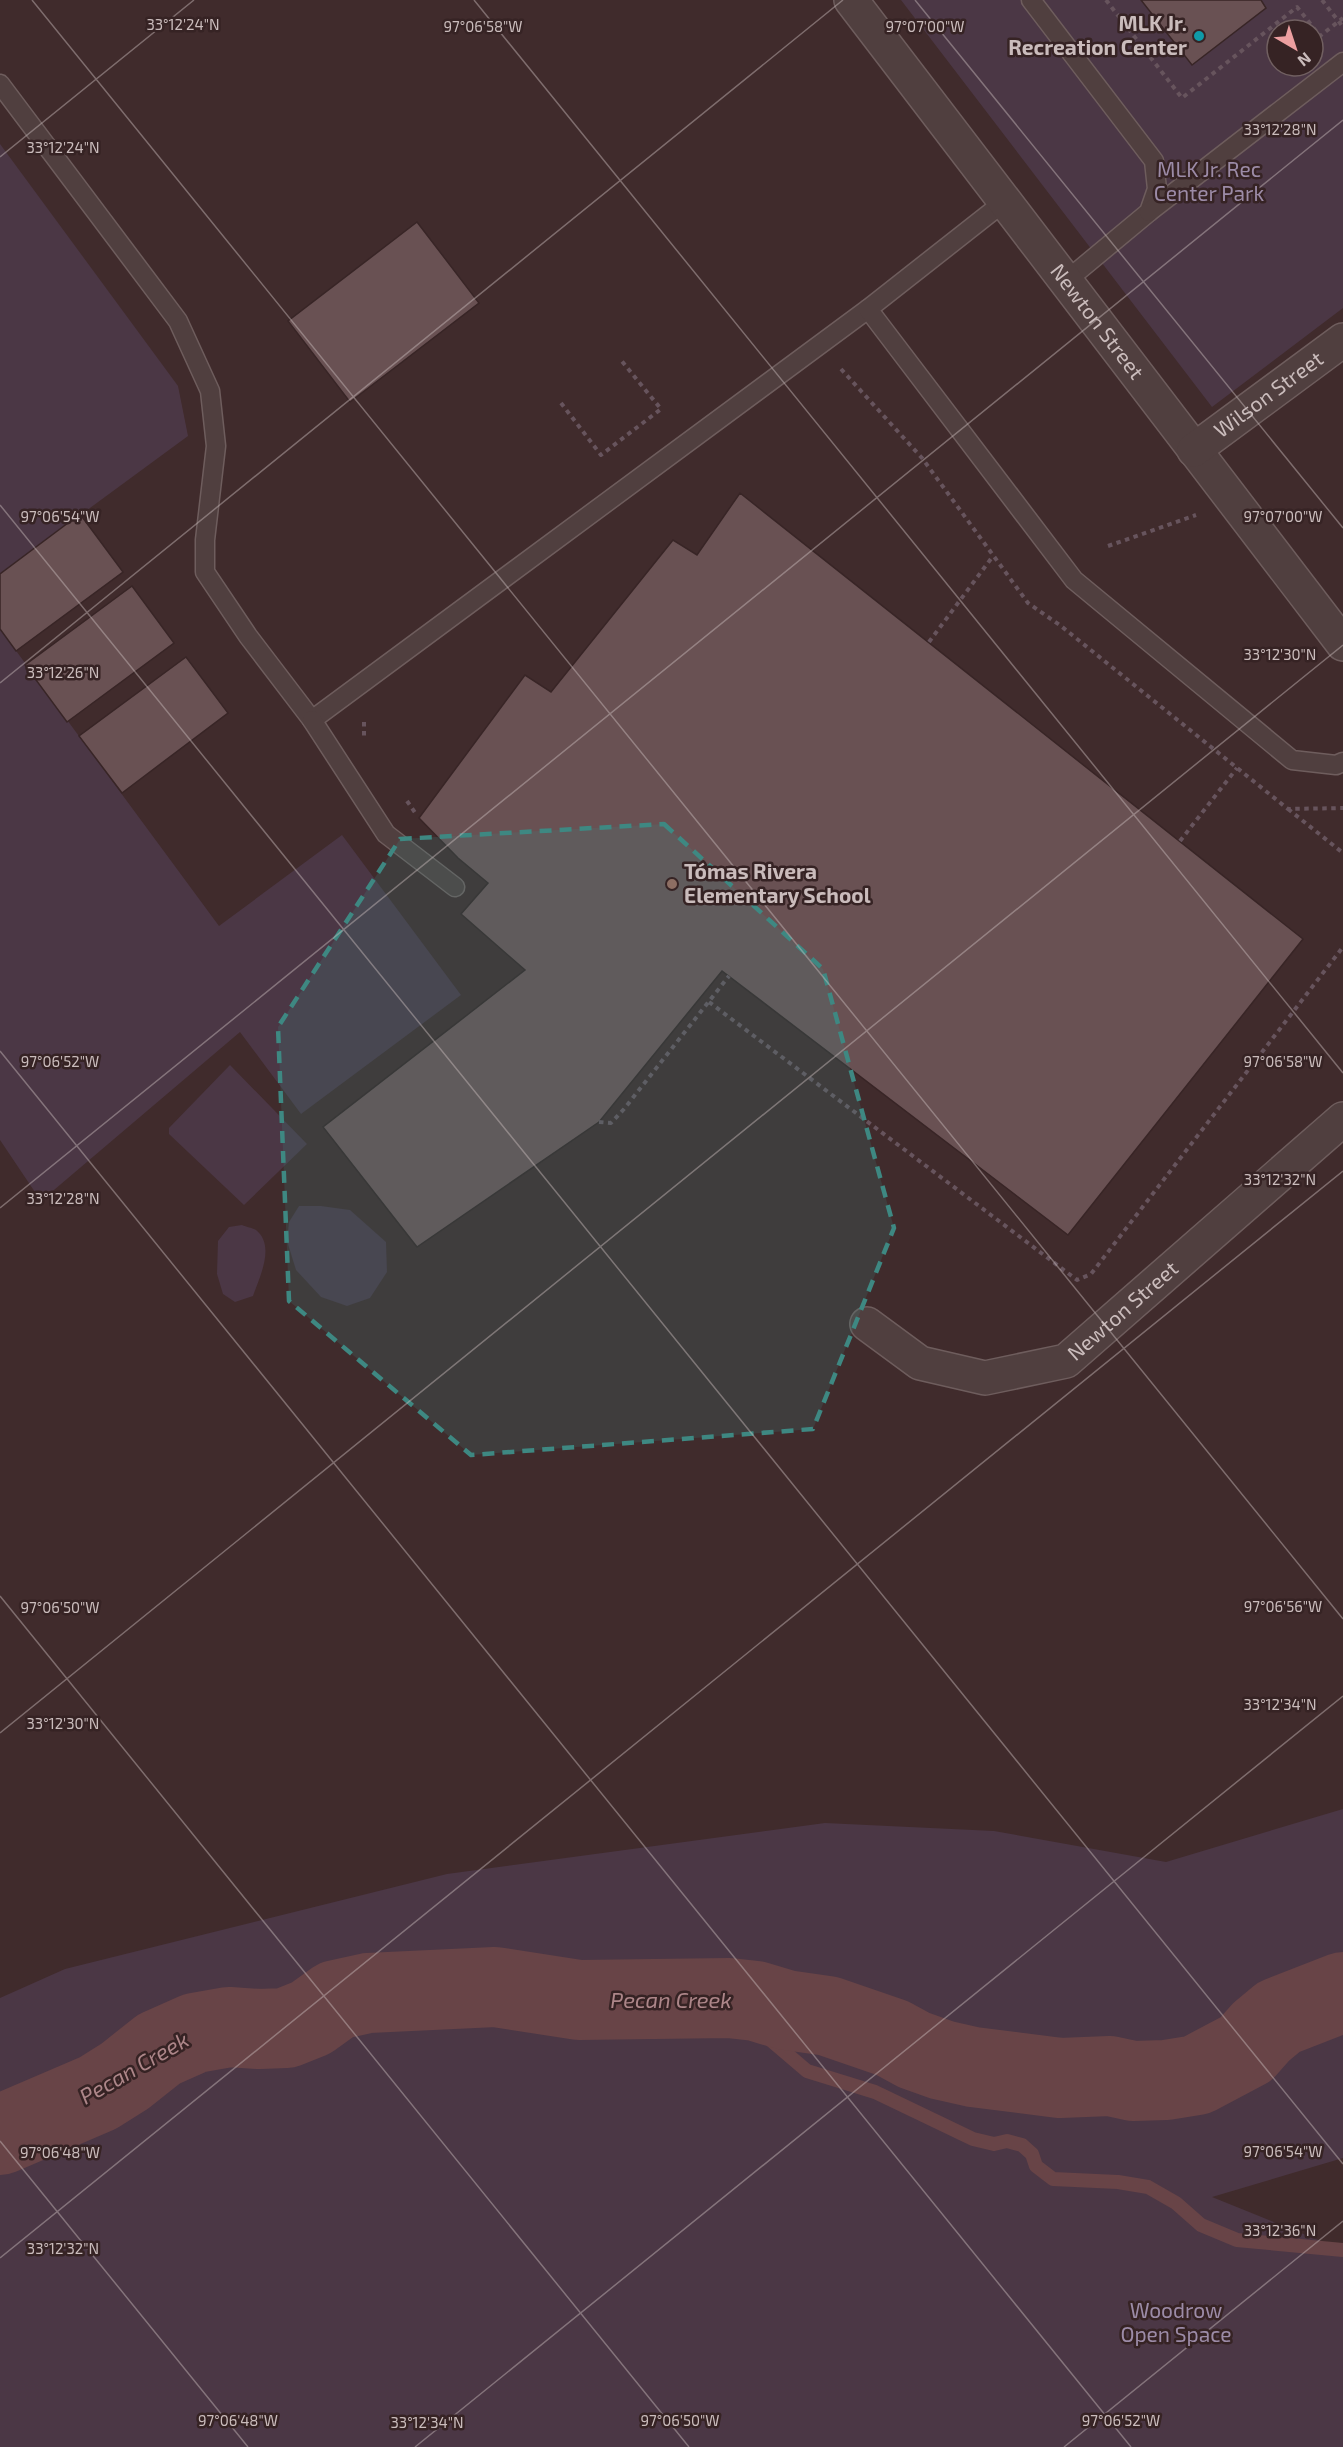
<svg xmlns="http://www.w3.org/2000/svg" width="1343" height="2447" viewBox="0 0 1343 2447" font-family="'Exo 2',sans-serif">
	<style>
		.green { fill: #4b3745; fill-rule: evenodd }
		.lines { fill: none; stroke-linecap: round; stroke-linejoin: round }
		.stream { stroke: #684447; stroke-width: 14 }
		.river { stroke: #684447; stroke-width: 80 }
		.building { fill: #695153; stroke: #382526; stroke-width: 1.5 }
		.service-casing { stroke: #6e5d5d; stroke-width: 21 }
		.minor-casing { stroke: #6e5d5d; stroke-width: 36 }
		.path { stroke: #67545d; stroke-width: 4; stroke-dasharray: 4.5 4.5; stroke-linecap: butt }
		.service { stroke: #503f3f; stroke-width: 18 }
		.minor { stroke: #503f3f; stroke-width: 33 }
		.marked { fill: #3e8882; fill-opacity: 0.2; stroke: #3e8882; stroke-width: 4.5; stroke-dasharray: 12 8; stroke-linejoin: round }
		.ticks { fill: none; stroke: #cabcbc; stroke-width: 1.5; stroke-opacity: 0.45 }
		.culture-dot { fill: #0f9aa8; stroke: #362324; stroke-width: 2 }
		.education-dot { fill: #8d6e63; stroke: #362324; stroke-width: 2 }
		.labels { text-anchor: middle; stroke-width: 5; stroke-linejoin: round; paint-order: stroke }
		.poi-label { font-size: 21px; font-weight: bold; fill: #cabcbc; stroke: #362324; text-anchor: end }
		.park-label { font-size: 21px; fill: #9c8ba7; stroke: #362324 }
		.street-label { font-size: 21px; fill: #cabcbc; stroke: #362324 }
		.water-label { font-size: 22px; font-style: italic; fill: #ad8689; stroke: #362324 }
		.ticks-label { font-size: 15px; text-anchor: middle; fill: #cabcbc; stroke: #362324; stroke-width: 5; stroke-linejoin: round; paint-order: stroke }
	</style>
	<rect width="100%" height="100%" fill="#402b2c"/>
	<g class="green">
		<path d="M901,0H1343V308L1212,407ZM1277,30H1313V66H1277Z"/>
		<polygon points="0,144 178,386 188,436 0,574"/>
		<polygon points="0,629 219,926 342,835 461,995 301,1114 240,1032 41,1201 0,1140"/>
		<polygon points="230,1065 307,1144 244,1205 169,1134 169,1128"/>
		<polygon points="299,1206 321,1206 350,1210 386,1242 387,1272 370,1298 347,1306 321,1297 296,1270 287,1241 289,1222"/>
		<path d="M242,1225C246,1227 253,1228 256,1230C276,1246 259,1278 253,1296L235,1302L223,1294L217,1274L218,1241L229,1227Z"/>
		<polygon points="1343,1809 1343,2158 1212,2197 1343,2250 1343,2447 0,2447 0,1998 65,1969 447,1874 825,1823 994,1831 1166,1862"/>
	</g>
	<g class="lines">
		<polyline class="stream" points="729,1998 751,2023 807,2071 875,2092 973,2139 994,2144 1007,2141 1022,2145 1032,2154 1036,2166 1053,2179 1118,2182 1148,2187 1176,2203 1201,2225 1237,2240 1343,2250"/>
		<polyline class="river" points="0,2135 98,2093 125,2076 159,2049 195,2033 229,2027 259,2029 286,2028 311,2018 336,2000 368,1993 495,1987 579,2000 729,1998 756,2001 786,2010 828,2016 892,2038 914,2050 942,2060 973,2067 1060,2078 1110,2076 1133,2081 1166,2080 1197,2075 1246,2049 1261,2032 1279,2017 1343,1992"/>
	</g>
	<g class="building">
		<polygon points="1141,0 1261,0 1266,8 1192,65"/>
		<polygon points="417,222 479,303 350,402 288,321"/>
		<polygon points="740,493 1303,939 1068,1235 722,971 599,1122 417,1247 323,1127 525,970 461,914 488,883 458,858 419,818 525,675 551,692 673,540 697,555"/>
		<polygon points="80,514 123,572 16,651 0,629 0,574"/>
		<polygon points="132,586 174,643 67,722 25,665"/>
		<polygon points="186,657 228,713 122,793 79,736"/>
	</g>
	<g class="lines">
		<defs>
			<g id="service">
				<polyline points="1031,0 1154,161 1157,189 1149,212 1066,281"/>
				<polyline points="0,84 178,321 210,391 216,446 205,540 205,572 248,636 312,720 868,309"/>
				<polyline points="1004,202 868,309 1074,580 1292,760 1336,765 1343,762"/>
				<polyline points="1149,212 1343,62"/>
				<polyline points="312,720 386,834 455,887"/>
			</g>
			<g id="minor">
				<path id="s1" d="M851,0L1343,644"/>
				<path id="s2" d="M1194,450L1343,340"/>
				<path id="s3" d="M867,1324L920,1363L985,1378L1066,1361L1343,1119"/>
			</g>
		</defs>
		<use href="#service" class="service-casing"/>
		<use href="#minor" class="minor-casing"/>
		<g class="path">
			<polyline points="1106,0 1182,98 1297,7 1320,36 1343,18"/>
			<polyline points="1322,0 1343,27"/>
			<polyline points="841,369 922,458 1028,603 1061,626 1288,809 1343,808"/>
			<polyline points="561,403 601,455 661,409 620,359"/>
			<polyline points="1108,546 1196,515"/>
			<polyline points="929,642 993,556"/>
			<polyline points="364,722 364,738"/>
			<polyline points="407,801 416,814"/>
			<polyline points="1288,809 1343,853"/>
			<polyline points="1180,841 1237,768"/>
			<polyline points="709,1002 1077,1280 1091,1274 1343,947"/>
			<polyline points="599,1122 611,1123 624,1109 729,976"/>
		</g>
		<use href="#service" class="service"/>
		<use href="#minor" class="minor"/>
	</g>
	<path class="marked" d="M664,824L823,969L894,1228L813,1429L471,1455L289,1301L278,1027L400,839Z"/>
	<path class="ticks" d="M32,0L1343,1619M474,0L1343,1073M915,0L1343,528M0,157L194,0M0,505L1343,2164M0,683L843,0M0,1051L1131,2447M0,1208L1343,120M0,1596L689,2447M0,1733L1343,645M0,2141L248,2447M0,2258L1343,1171M415,2447L1343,1696M1064,2447L1343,2221"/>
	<circle class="culture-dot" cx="1199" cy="36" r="6"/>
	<circle class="education-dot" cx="672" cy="884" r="6"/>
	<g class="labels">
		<g class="poi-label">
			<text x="1187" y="31">MLK Jr.<tspan x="1187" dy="24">Recreation Center</tspan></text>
			<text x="684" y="879" text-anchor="start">Tómas Rivera<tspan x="684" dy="24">Elementary School</tspan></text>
		</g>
		<g class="park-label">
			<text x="1209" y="177">MLK Jr. Rec<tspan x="1209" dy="24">Center Park</tspan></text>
			<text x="1176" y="2318">Woodrow<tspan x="1176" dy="24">Open Space</tspan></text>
		</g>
		<g class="street-label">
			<text dy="7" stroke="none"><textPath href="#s1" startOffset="405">Newton Street</textPath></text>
			<text dy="7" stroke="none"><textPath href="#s2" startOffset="93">Wilson Street</textPath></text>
			<text dy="7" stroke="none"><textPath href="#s3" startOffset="291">Newton Street</textPath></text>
		</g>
		<g class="water-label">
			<text x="671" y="2008">Pecan Creek</text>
			<text transform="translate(134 2068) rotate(-30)" y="8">Pecan Creek</text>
		</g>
	</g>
	<g class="ticks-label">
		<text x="183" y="30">33°12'24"N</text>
		<text x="483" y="32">97°06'58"W</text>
		<text x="925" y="32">97°07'00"W</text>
		<text x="1280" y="135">33°12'28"N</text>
		<text x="63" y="153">33°12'24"N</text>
		<text x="1283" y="522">97°07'00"W</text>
		<text x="60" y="522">97°06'54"W</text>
		<text x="1280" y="660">33°12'30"N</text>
		<text x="63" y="678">33°12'26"N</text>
		<text x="1283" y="1067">97°06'58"W</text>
		<text x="60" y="1067">97°06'52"W</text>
		<text x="1280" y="1185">33°12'32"N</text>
		<text x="63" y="1204">33°12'28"N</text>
		<text x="1283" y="1612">97°06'56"W</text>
		<text x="60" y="1613">97°06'50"W</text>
		<text x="1280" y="1710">33°12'34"N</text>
		<text x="63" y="1729">33°12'30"N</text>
		<text x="1283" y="2157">97°06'54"W</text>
		<text x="60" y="2158">97°06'48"W</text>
		<text x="1280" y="2236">33°12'36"N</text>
		<text x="63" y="2254">33°12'32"N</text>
		<text x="238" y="2426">97°06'48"W</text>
		<text x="680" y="2426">97°06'50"W</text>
		<text x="1121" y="2426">97°06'52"W</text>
		<text x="427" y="2428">33°12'34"N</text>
	</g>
	<g transform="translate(1295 48) rotate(141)"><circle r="28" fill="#362324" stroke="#716061" stroke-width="1.5"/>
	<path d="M0-4.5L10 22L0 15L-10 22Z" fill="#ec9fa0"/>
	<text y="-9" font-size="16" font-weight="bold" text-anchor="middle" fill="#cabcbc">N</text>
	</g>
</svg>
